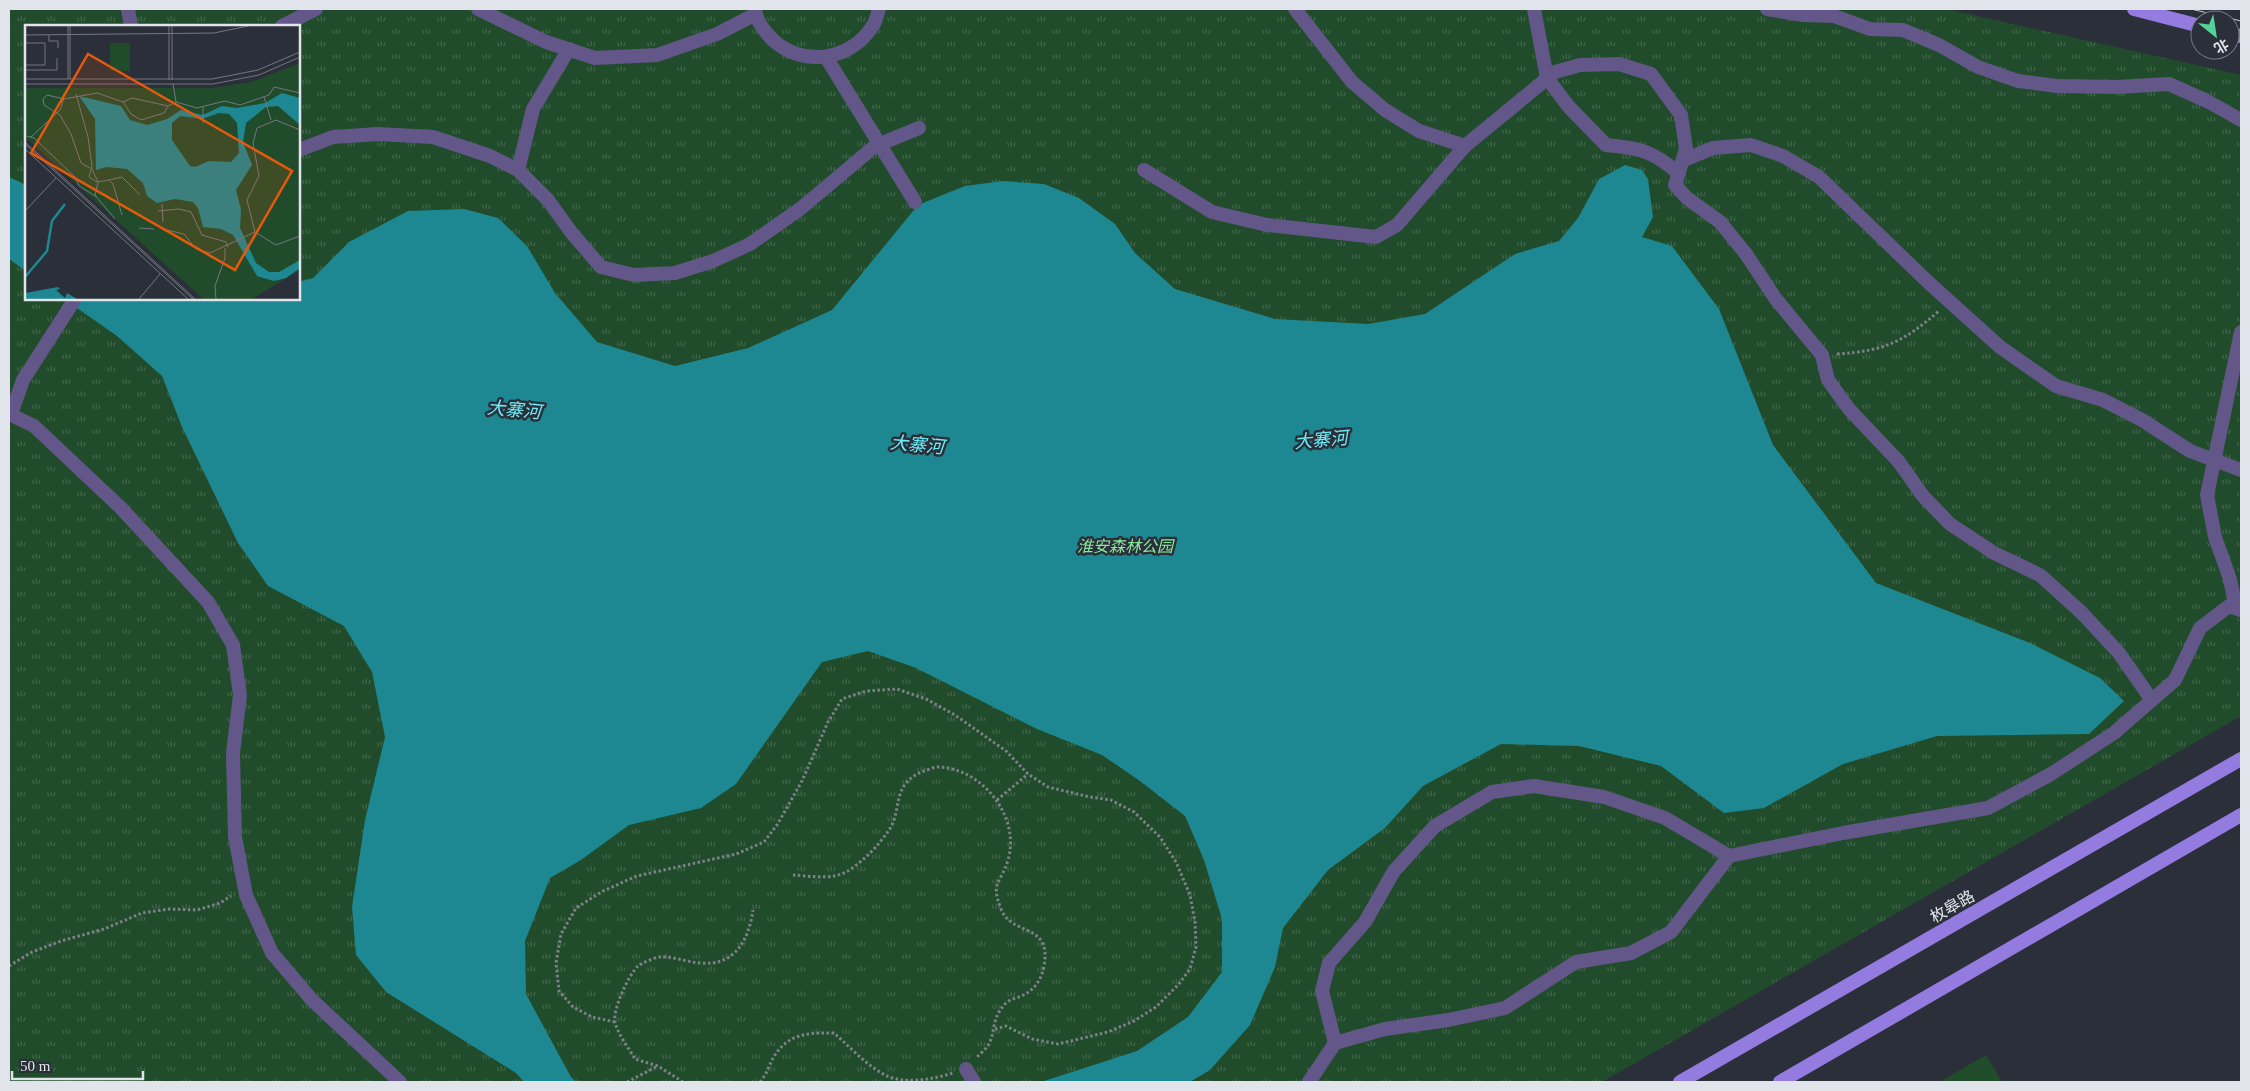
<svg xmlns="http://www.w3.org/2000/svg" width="2250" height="1091" viewBox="0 0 2250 1091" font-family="'Times New Roman','Noto Sans SC',serif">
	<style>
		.grass { fill: #214c2b }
		.park { fill: url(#park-tufts); fill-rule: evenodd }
		.water { fill: #1d8891 }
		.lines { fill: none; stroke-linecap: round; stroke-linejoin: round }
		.path { stroke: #7d8189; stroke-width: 3; stroke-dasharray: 2.5 2.5; stroke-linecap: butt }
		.pedestrian { stroke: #625788; stroke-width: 14 }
		.primary { stroke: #947be0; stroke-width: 14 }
		.tram { stroke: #cdd0d7; stroke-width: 1 }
		.labels { text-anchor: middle; stroke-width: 5; stroke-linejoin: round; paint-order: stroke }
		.park-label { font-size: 16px; font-style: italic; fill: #87ea9c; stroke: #2b2f39 }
		.street-label { font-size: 16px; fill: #e1e4ea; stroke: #2b2f39 }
		.water-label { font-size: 18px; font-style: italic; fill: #6ceef9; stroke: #2b2f39 }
		.inset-river { fill: none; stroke: #1d8891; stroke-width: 2.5 }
		.inset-road { fill: none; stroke: #747780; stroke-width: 1 }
		.view { fill: #e8590c; fill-opacity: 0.15; stroke: #e8590c; stroke-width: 2.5 }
		.inset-edge { fill: none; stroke: #e1e4ea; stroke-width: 2.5 }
	</style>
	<defs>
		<pattern id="park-tufts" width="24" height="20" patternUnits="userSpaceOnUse" patternTransform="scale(1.25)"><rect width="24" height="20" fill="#214c2b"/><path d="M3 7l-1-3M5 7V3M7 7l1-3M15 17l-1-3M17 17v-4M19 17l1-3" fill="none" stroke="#41664a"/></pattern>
	</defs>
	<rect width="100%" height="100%" fill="#2b2f39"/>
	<polygon class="grass" points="1986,1055 2002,1082 1939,1082"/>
	<path class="park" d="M9,9H1946L2241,75V716L1602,1082H9ZM26,26H299V299H26Z"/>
	<g class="water">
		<polygon points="1625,165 1642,170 1648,179 1653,217 1642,237 1672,246 1719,309 1773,445 1876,583 2030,643 2100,678 2124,701 2089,734 1937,736 1843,764 1764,808 1724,813 1661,766 1579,746 1501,744 1423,786 1385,828 1328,870 1283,928 1275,967 1250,1025 1210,1070 1190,1082 1041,1082 1137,1051 1188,1017 1222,972 1222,919 1204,860 1185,816 1140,781 1102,755 1037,729 916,668 868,651 822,662 736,784 701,808 629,825 581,860 550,878 525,941 526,994 571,1077 576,1082 524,1082 516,1073 386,992 356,955 352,907 365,820 385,737 372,672 344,626 268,586 238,543 182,427 162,376 117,336 64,299 299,299 299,282 313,278 349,242 408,211 464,209 498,218 527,246 555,293 597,342 675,366 748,348 832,310 918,205 965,186 1003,181 1044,184 1079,198 1115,224 1135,253 1175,289 1275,319 1368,324 1425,314 1515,254 1559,241 1578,218 1599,179"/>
		<polygon points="9,177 26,185 26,271 9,259"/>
	</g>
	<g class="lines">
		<g class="path">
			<path d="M1837,354C1885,351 1903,342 1939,311"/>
			<polyline points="997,800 1028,774"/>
			<path d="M793,875C809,876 831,880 846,872C862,863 879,845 889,830C903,810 890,784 924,771C928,770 933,767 938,767C982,768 1021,817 1008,860C1001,884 990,881 1001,909C1012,937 1052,922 1044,966C1041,981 1034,991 1019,997C1015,998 1009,1000 1006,1003C991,1018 996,1030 989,1044C986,1049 980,1054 976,1058"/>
			<polyline points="9,966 32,952 61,941 104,929 142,913 169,909 197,910 220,903 231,896"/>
			<polyline points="615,1022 592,1017 573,1007 559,991 556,963 561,934 576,908 603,891 637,876 736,854 764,842 777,825 802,781 828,722 842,699 866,691 897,689 926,699 955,715 1006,751 1028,774 1048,787 1090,797 1111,800 1134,812 1160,837 1176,862 1190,895 1195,922 1196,947 1190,969 1178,985 1156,1007 1134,1021 1108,1032 1058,1044 1032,1039 1006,1026 992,1030"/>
			<polyline points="627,1082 658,1066"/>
			<path d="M683,1082L658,1066L635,1059C630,1050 617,1033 615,1022C612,1011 629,974 638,966C642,963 653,958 659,957C673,956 686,962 700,963C735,967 749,939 753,910"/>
			<path d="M760,1082C768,1073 770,1061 777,1052C792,1032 812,1033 834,1033C850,1047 866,1065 885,1075C904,1085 934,1079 953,1073"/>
		</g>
		<g class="pedestrian">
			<polyline points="128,9 131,26"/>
			<polyline points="478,9 546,42 595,58 657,55 717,34 756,14"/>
			<path d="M755,9C756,20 764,31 772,39C801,67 849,62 872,27C876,22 877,15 879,9"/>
			<polyline points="1295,9 1352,82 1385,110 1419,131 1465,146 1555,72 1580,65 1619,64 1651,74 1681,115 1686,149 1675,185 1687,198 1720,222 1746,254 1775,298 1822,355 1828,380 1849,409 1899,462 1923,496 1950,524 1994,553 2040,575 2082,613 2119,653 2151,699"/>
			<path d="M1534,9L1547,78L1569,107L1606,145C1639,148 1654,151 1679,174"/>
			<polyline points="1767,9 1804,15 1834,16 1870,29 1903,30 1939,45 1978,67 2018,81 2057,86 2117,87 2169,84 2207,101 2241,120"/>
			<polyline points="282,26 316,9"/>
			<polyline points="826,57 915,202"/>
			<polyline points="299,150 333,137 378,134 433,137 490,156 518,170 548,200 571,232 601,267 634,275 675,273 713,261 750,244 800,209 875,146 919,128"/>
			<polyline points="1684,160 1713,148 1751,145 1783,156 1819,177 1928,282 2000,347 2056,386 2103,400 2142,420 2190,451 2241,470"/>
			<polyline points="518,170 533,109 569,49"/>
			<polyline points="1144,170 1212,212 1267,225 1376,237 1397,225 1465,146"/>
			<polyline points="9,414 34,426 120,507 208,602 233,645 240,695 233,753 235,837 246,895 272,953 312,1000 400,1082"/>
			<polyline points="11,414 23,380 75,299"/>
			<polyline points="2236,608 2230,579 2215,537 2207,495 2241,332"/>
			<polyline points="1335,1043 1322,991 1329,963 1365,922 1394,871 1435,826 1492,792 1534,786 1604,797 1665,818 1729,856"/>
			<polyline points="966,1069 974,1082"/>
			<polyline points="1309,1082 1335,1043 1385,1029 1448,1020 1505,1008 1576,962 1631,953 1671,932 1729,856 1843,833 1988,808 2051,774 2114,733 2175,680 2200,628 2229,606 2241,610"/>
		</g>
		<g class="primary">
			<polyline points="2134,9 2200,26"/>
			<polyline points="2230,34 2241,36"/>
			<polyline points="1680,1082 2241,759"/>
			<polyline points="1780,1082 2241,815"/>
		</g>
		<polyline class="tram" points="2191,9 2241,21"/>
	</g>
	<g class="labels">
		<g class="park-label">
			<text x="1125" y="552">淮安森林公园</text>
		</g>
		<g class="street-label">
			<text transform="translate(1952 906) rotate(-30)" y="6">枚皋路</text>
		</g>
		<g class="water-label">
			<text transform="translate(514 410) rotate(5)" y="6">大寨河</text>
			<text transform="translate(1321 440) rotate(-5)" y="6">大寨河</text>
			<text transform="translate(917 445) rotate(5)" y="6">大寨河</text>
		</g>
	</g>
	<g transform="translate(25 25)">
		<rect width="275" height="275" fill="#2b2f39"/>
		<path d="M85,18H105V46H85Z" fill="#214c2b"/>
		<path d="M275,38V245L227,274H178L0,112V63H186L226,57Z" fill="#214c2b"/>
		<path d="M257,68L275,73V100L253,81L241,82L221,98L218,117L227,140L211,165L216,184L215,203L231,238L244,247H254L275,235V243L261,253L249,256L232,251L208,210L196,204L178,202L173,183L168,177L150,174L132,178L122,171L118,158L102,144L81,142L71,145L70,94L54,71L96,81L105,95L122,100L142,94L156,85L178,90L197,81L212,83L240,78ZM194,88L204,89L212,98L214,128L206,137L184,136L170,142L165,141L147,115V98L155,91L177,94ZM33,262L35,264L31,265L40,273L42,268L52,274H0V268Z" fill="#1d8891" fill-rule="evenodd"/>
		<path class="inset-river" d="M0,252L22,226L27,196L40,179"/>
		<path class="inset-road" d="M43,1V54M45,1V54M0,10L189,8L223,1M24,10V16H33V23M0,18H20V40H0M0,45H32V33M0,54H187L233,45L275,27M144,55V1M147,55V1M0,59H188L234,50L275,32M148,59L151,77L172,83L200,76L215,80L244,70L249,62L275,68M51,69L63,112L67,141L64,152L72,157L84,155L88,159L97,190M239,72L246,95M98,77L106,89L116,95L139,88L143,81M178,82V98M275,105L251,95L232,103L228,118L234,151L222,175L230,207L251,220L275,211M2,111L9,113L50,152L54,161L72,172M6,112L35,85L39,73M0,117L170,274M0,119L168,274M0,124L163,274M66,142L73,157L70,170L90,194M65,143L56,138L46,109L35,90L19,80L18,74L22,70L39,74L72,68L98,77L107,73L143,81L151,77M84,155L97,152L115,170M137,179L138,197M0,186L31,153M133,186L154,184L166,187L177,210L201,217L203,222M114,203L129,204M142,205L159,209L171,224L185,228L230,207M114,274L135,249M191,274L190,261L200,233V223"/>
		<path class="view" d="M63,29L267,146L210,245L6,128Z"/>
		<rect width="275" height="275" class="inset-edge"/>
	</g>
	<rect width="2250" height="1091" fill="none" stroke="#e1e4ea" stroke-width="20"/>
	<g transform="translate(2215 35) rotate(150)"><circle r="24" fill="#2b2f39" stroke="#747780"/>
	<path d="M0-4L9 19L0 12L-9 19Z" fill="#52d397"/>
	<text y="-8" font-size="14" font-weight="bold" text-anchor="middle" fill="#e1e4ea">北</text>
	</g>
	<path d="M12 1071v8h131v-8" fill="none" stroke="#e1e4ea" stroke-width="2.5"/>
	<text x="20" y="1071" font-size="15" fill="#e1e4ea" stroke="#2b2f39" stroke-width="4" paint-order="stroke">50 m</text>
</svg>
